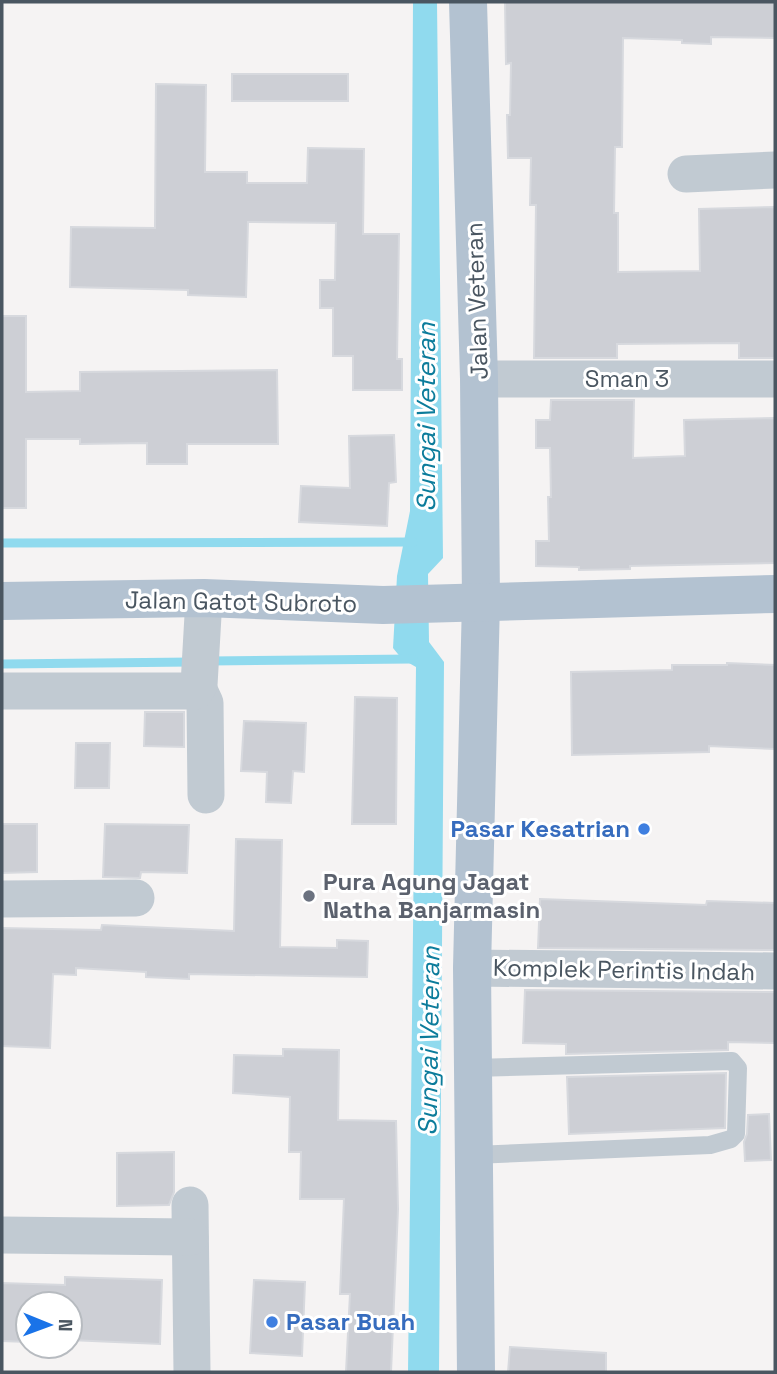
<svg xmlns="http://www.w3.org/2000/svg" width="777" height="1374" viewBox="0 0 777 1374" font-family="'Space Grotesk',sans-serif">
	<style>
		.water { fill: #90daee }
		.lines { fill: none; stroke-linecap: round; stroke-linejoin: round }
		.stream { stroke: #90daee; stroke-width: 9 }
		.building { fill: #cdcfd5; stroke: #d7d9de; stroke-width: 2 }
		.lane { stroke: #c1cad2; stroke-width: 18 }
		.street { stroke: #c1cad2; stroke-width: 37 }
		.primary { stroke: #b3c2d1; stroke-width: 38 }
		.shop-dot { fill: #3f7fe0; stroke: #fff; stroke-width: 2.5 }
		.worship-dot { fill: #6b7280; stroke: #fff; stroke-width: 2.5 }
		.labels { text-anchor: middle; stroke-width: 6; stroke-linejoin: round; paint-order: stroke }
		.street-label { font-size: 24px; fill: #4a5661; stroke: #fff }
		.shop-label { font-size: 24px; font-weight: bold; fill: #366cbe; stroke: #fff; text-anchor: end }
		.worship-label { font-size: 24px; font-weight: bold; fill: #5b616d; stroke: #fff; text-anchor: start }
		.water-label { font-size: 26px; font-style: italic; fill: #0c7c9b; stroke: #fff }
	</style>
	<rect width="100%" height="100%" fill="#f5f3f3"/>
	<polygon class="water" points="413,2 437,2 443,558 428,574 429,642 444,662 439,1372 408,1372 416,667 402,659 393,648 397,576 410,511"/>
	<g class="lines">
		<g class="stream">
			<polyline points="2,543 413,542"/>
			<polyline points="210,661 413,659"/>
			<polyline points="2,664 192,662"/>
		</g>
	</g>
	<g class="building">
		<polygon points="505,2 775,2 775,38 711,37 711,44 682,43 682,40 623,38 622,147 615,147 614,213 618,213 618,272 700,271 699,209 775,207 775,358 739,358 739,343 617,344 617,358 534,358 536,205 530,205 531,158 508,158 507,115 510,115 511,63 506,64"/>
		<rect x="232" y="74" width="116" height="27"/>
		<polygon points="156,84 206,85 205,172 247,172 247,183 307,183 308,148 364,149 363,234 399,234 397,359 402,359 402,390 353,390 353,356 333,356 333,308 320,308 320,280 335,280 336,223 248,222 246,297 188,295 188,290 70,287 71,227 155,228"/>
		<polygon points="2,316 26,316 26,392 80,391 80,372 277,370 278,444 187,444 187,464 147,464 147,443 80,444 80,439 26,439 26,508 2,508"/>
		<polygon points="551,400 634,400 633,458 685,456 684,420 775,418 775,563 630,566 630,569 579,570 579,567 536,566 536,541 549,541 548,497 551,497 550,448 536,448 536,420 550,420"/>
		<polygon points="394,435 396,482 389,483 387,526 299,522 301,486 350,488 349,436"/>
		<polygon points="727,663 775,665 775,749 709,746 709,752 572,755 571,672 672,670 672,665 727,665"/>
		<polygon points="355,697 397,698 396,824 352,824"/>
		<polygon points="145,712 184,712 184,747 144,746"/>
		<polygon points="244,721 306,723 304,772 293,771 291,803 266,802 267,772 241,771"/>
		<polygon points="76,743 110,743 109,788 75,788"/>
		<polygon points="2,824 37,824 37,872 2,873"/>
		<polygon points="105,824 189,825 187,873 141,872 140,878 103,877"/>
		<polygon points="236,839 282,840 280,947 337,948 337,940 368,941 367,977 189,974 189,979 146,977 146,972 76,968 76,975 53,974 50,1048 2,1046 2,928 101,930 102,925 234,931"/>
		<polygon points="540,899 706,905 707,901 775,903 775,950 538,948"/>
		<polygon points="525,990 775,992 775,1043 728,1042 728,1050 566,1054 566,1044 523,1043"/>
		<polygon points="283,1049 339,1050 338,1120 396,1121 398,1209 391,1372 346,1372 350,1294 340,1294 344,1199 300,1199 301,1152 289,1152 290,1097 233,1093 234,1055 283,1056"/>
		<polygon points="726,1073 725,1128 569,1134 567,1077"/>
		<polygon points="769,1114 771,1160 745,1161 744,1142 747,1134 748,1115"/>
		<polygon points="174,1152 174,1192 169,1205 117,1206 117,1153"/>
		<polygon points="65,1277 162,1280 160,1344 70,1340 70,1304 28,1304 28,1342 2,1341 2,1283 65,1285"/>
		<polygon points="254,1280 305,1282 302,1356 250,1353"/>
		<polygon points="510,1347 606,1353 606,1372 508,1372"/>
	</g>
	<g class="lines">
		<polyline class="lane" points="473,1068 732,1061 738,1068 736,1134 731,1139 710,1145 474,1155"/>
		<g class="street">
			<polyline points="686,174 775,170"/>
			<polyline points="479,379 775,379"/>
			<polyline points="198,688 205,703 206,795"/>
			<polyline points="2,691 195,691 199,685 204,598"/>
			<polyline points="2,899 136,898"/>
			<polyline points="472,968 775,971"/>
			<polyline points="190,1205 192,1372"/>
			<polyline points="2,1235 190,1237"/>
		</g>
		<g class="primary">
			<polyline points="468,2 479,379 481,601 472,968 476,1372"/>
			<polyline points="2,601 204,598 383,605 775,594"/>
		</g>
	</g>
	<g class="shop-dot">
		<circle cx="644" cy="829" r="7"/>
		<circle cx="272" cy="1322" r="7"/>
	</g>
	<circle class="worship-dot" cx="309" cy="896" r="7"/>
	<g class="labels">
		<g class="street-label">
			<text transform="translate(477 301) rotate(-92)" y="8">Jalan Veteran</text>
			<text x="627" y="387">Sman 3</text>
			<text transform="translate(241 602) rotate(1)" y="8">Jalan Gatot Subroto</text>
			<text transform="translate(624 970) rotate(1)" y="8">Komplek Perintis Indah</text>
		</g>
		<g class="shop-label">
			<text x="630" y="837">Pasar Kesatrian</text>
			<text x="286" y="1330" text-anchor="start">Pasar Buah</text>
		</g>
		<g class="worship-label">
			<text x="323" y="890">Pura Agung Jagat<tspan x="323" dy="28">Natha Banjarmasin</tspan></text>
		</g>
		<g class="water-label">
			<text transform="translate(426 417) rotate(-90)" y="9">Sungai Veteran</text>
			<text transform="translate(429 1041) rotate(-89)" y="9">Sungai Veteran</text>
		</g>
	</g>
	<rect width="777" height="1374" fill="none" stroke="#4a5661" stroke-width="7"/>
	<g transform="translate(49 1325) rotate(91)"><circle r="33" fill="#ffffff" stroke="#b7bbc0" stroke-width="2"/>
	<path d="M0-5L12 26L0 18L-12 26Z" fill="#1a73e8"/>
	<text y="-10" font-size="19" font-weight="bold" text-anchor="middle" fill="#4a5661">N</text>
	</g>
</svg>
